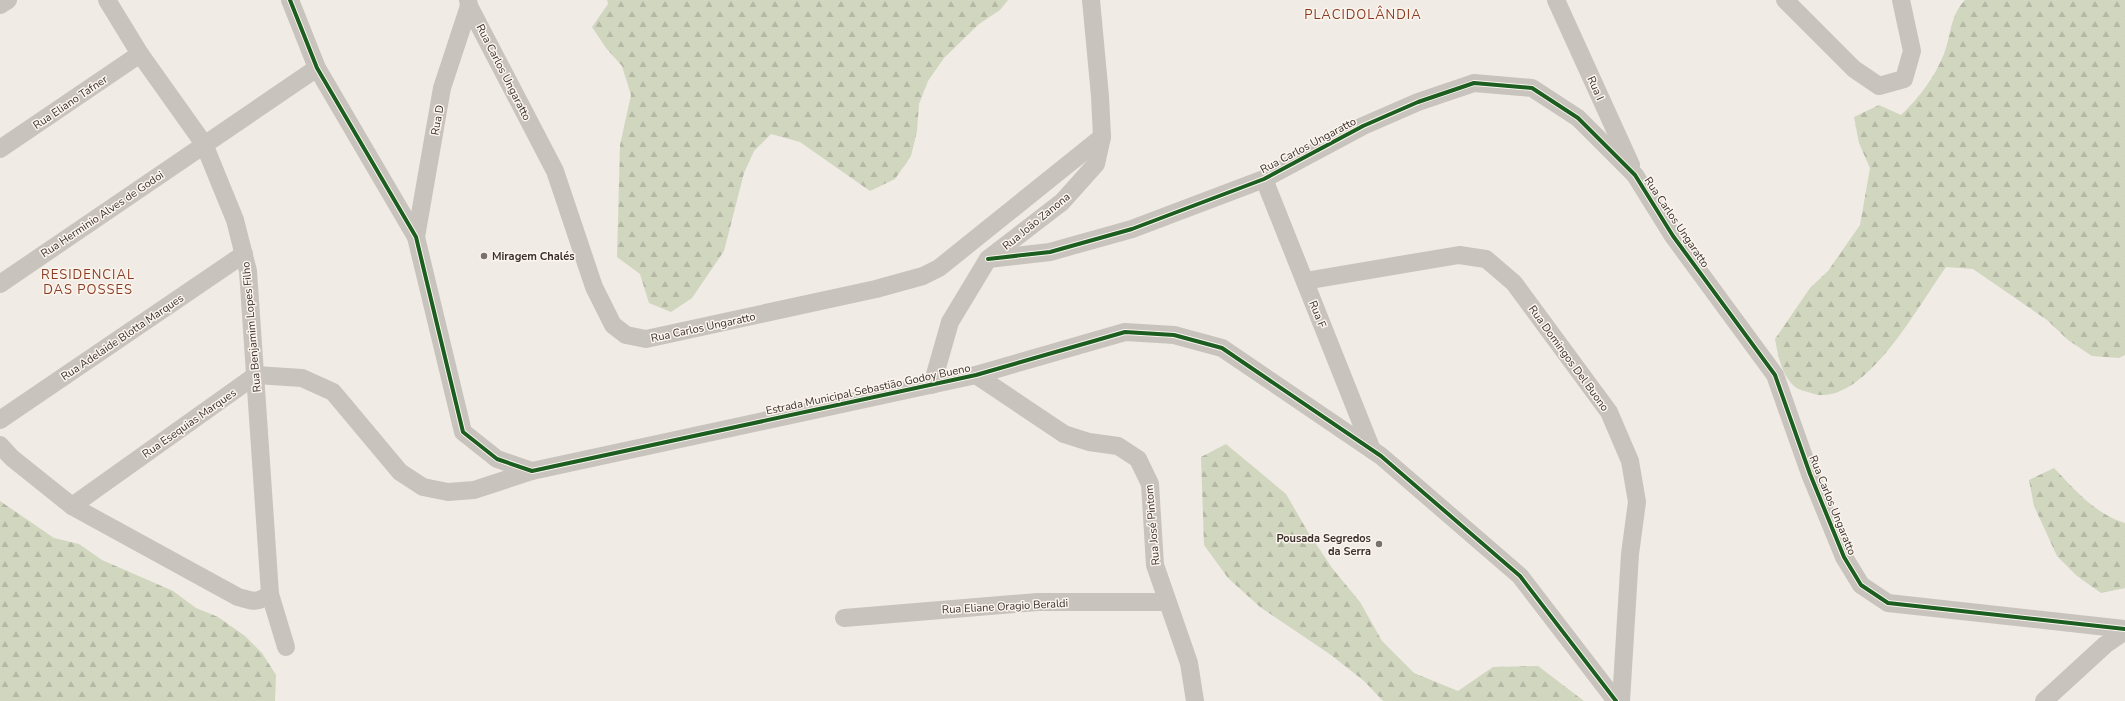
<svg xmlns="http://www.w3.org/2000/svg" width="2125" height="701" viewBox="0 0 2125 701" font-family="'Nunito Sans',sans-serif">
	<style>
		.forest { fill: url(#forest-firs) }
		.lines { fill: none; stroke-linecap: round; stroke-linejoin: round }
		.minor { stroke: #c9c3be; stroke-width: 18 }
		.cycleway-casing { stroke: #fbf5ee; stroke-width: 6 }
		.cycleway { stroke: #1b5e20; stroke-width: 4 }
		.poi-dot { fill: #7a716c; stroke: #fbf5ee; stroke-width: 1.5 }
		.labels { text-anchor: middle; stroke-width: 3; stroke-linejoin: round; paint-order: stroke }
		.street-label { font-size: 11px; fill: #3b302b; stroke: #fbf5ee }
		.poi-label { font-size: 11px; font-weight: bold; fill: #3b302b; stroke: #fbf5ee; text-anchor: start }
		.quarter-label { font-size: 13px; letter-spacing: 1px; fill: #8c3b22; stroke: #fbf5ee }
	</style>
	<defs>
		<pattern id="forest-firs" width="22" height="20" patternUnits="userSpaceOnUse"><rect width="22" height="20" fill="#d1d6bf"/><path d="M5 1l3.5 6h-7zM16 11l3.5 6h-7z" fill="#b4b8a4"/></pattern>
	</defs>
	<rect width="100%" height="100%" fill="#f0ebe5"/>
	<g class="forest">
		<polygon points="607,0 1008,0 1000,10 979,24 944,58 928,81 919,104 917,131 911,156 895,179 870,191 800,142 771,134 754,151 744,173 724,251 692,298 671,312 649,303 640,274 617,257 620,145 631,95 622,66 606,48 592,27 608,4"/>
		<path d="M1965,0H2125V355L2119,358L2092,356L2068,340L2047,320L1973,269L1946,267C1920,302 1861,415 1808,392C1804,391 1797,389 1794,386C1781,374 1778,355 1775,339L1810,288L1828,271L1860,225L1870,168L1859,143L1854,117L1879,105L1901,115C1920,97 1934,78 1944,54C1951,36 1950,15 1965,0Z"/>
		<polygon points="1226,444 1286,494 1308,532 1332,568 1360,602 1382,641 1414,673 1458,691 1493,667 1538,666 1584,701 1383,701 1364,681 1331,655 1260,607 1228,578 1204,545 1201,457"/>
		<path d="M2054,468C2075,490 2095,514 2125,523V588L2101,593L2077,576L2057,556L2034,506L2029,480Z"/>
		<polygon points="0,501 54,538 79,544 102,560 173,591 196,608 218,617 245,636 262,653 276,675 275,701 0,701"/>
	</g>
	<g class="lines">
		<g class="minor">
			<polyline points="290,0 317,68 416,237 463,432 497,459 532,471 976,375 1125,332 1174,335 1222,348 1381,456 1520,576 1616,701"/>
			<polyline points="468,0 469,6 555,171 594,287 613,325 626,335 646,339 876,289 923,276 939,268 1102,137"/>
			<polyline points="1556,0 1631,165"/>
			<polyline points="1785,0 1854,69 1879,86 1904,79 1912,51 1901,0"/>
			<polyline points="0,5 8,0"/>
			<polyline points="0,149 140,54"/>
			<polyline points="1264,179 1372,450"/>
			<polyline points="416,237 442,88 469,6"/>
			<polyline points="988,259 1050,252 1132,229 1264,179 1363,126 1418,102 1474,83 1532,88 1578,118 1635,175 1673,236 1775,375 1810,474 1844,557 1861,585 1888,603 2125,629"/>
			<polyline points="1305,281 1459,255 1486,259 1514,283 1609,412 1630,461 1637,502 1630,554 1621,701"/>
			<polyline points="0,284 317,68"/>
			<polyline points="976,375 1064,434 1089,442 1118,446 1138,459 1150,484 1155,565 1189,663 1195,701"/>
			<polyline points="932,385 950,322 988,259 1062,202 1096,164 1102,137 1100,96 1091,0"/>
			<polyline points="0,420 244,254"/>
			<path d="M0,445L12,458L72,506L238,597C253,601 256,604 270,594L248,271L235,220L204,144L140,54L107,0"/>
			<polyline points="72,506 256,375 302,378 333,392 400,472 423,487 448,492 474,490 532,471"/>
			<polyline points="270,594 286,647"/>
			<polyline points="844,618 1038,602 1167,602"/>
			<polyline points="2044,701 2105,645 2125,631"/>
		</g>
		<defs>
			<g id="cycleway">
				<polyline points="290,0 317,68 416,237 463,432 497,459 532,471 976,375 1125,332 1174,335 1222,348 1381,456 1520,576 1616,701"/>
				<polyline points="988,259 1050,252 1132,229 1264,179 1363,126 1418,102 1474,83 1532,88 1578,118 1635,175 1673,236 1775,375 1810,474 1844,557 1861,585 1888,603 2125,629"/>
			</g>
		</defs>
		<use href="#cycleway" class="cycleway-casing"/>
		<use href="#cycleway" class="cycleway"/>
	</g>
	<g class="poi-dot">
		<circle cx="484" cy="256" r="4"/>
		<circle cx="1379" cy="544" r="4"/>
	</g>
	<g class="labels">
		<g class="street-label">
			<text transform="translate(504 72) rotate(63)" y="4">Rua Carlos Ungaratto</text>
			<text transform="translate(1596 88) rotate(66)" y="4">Rua I</text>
			<text transform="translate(70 102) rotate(-34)" y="4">Rua Eliano Tafner</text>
			<text transform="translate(437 120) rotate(-80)" y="4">Rua D</text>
			<text transform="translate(1308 145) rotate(-28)" y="4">Rua Carlos Ungaratto</text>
			<text transform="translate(102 214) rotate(-34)" y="4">Rua Herminio Alves de Godoi</text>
			<text transform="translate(1036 221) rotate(-39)" y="4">Rua João Zanona</text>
			<text transform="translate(1677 222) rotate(56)" y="4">Rua Carlos Ungaratto</text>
			<text transform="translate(1318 314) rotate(68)" y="4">Rua F</text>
			<text transform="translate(251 327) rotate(-95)" y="4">Rua Benjamim Lopes Filho</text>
			<text transform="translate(703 327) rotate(-12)" y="4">Rua Carlos Ungaratto</text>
			<text transform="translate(122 337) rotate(-34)" y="4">Rua Adelaide Blotta Marques</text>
			<text transform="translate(1569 358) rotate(54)" y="4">Rua Domingos Del Buono</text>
			<text transform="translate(868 389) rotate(-12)" y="4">Estrada Municipal Sebastião Godoy Bueno</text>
			<text transform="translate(189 423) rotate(-35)" y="4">Rua Esequias Marques</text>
			<text transform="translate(1833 505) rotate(68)" y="4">Rua Carlos Ungaratto</text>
			<text transform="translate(1152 525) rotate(-95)" y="4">Rua José Pintom</text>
			<text transform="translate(1005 606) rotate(-3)" y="4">Rua Eliane Oragio Beraldi</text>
		</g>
		<g class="poi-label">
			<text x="492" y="260">Miragem Chalés</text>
			<text x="1371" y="542" text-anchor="end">Pousada Segredos<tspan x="1371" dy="13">da Serra</tspan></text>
		</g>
		<g class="quarter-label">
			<text x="1363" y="19">PLACIDOLÂNDIA</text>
			<text x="88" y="279">RESIDENCIAL<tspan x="88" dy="15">DAS POSSES</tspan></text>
		</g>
	</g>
</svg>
